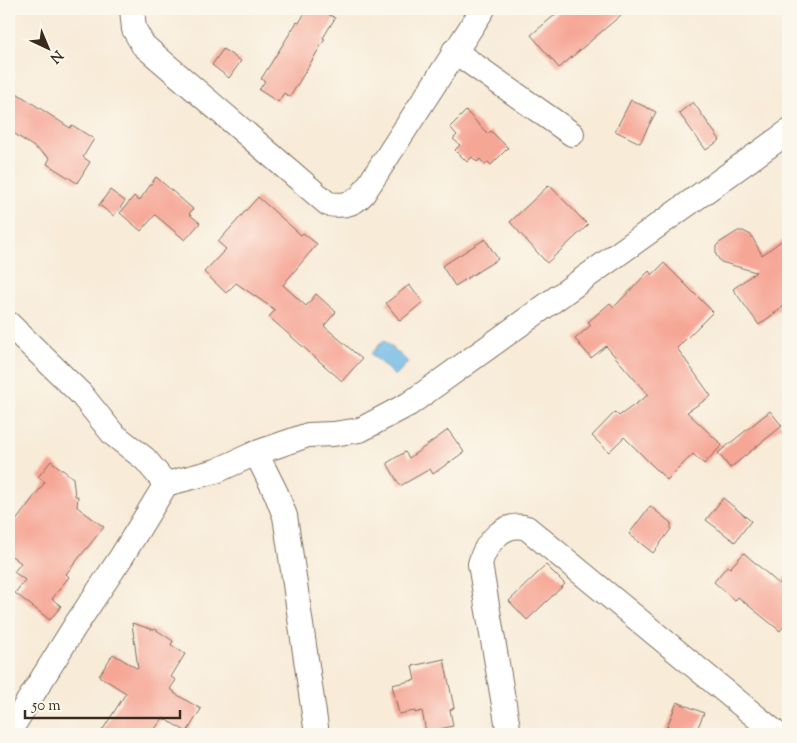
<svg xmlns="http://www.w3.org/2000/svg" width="797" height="743" viewBox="0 0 797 743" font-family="'Sorts Mill Goudy',serif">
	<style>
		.water { fill: #6cb7e5; stroke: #547082 }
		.building { fill: #f6a695 }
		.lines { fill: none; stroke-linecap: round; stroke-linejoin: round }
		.street-casing { stroke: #7d6e5f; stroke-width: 26 }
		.street { stroke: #fff; stroke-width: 24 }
	</style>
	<rect width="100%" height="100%" fill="#fbf7ec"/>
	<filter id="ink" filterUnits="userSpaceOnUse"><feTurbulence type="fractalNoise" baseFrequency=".02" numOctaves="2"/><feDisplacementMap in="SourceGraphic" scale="10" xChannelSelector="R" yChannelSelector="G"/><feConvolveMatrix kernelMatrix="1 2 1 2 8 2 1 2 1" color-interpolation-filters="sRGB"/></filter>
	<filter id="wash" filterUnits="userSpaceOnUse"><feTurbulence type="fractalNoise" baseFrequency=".0096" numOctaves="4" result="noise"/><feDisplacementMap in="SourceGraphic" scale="20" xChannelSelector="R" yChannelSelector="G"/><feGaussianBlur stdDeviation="1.12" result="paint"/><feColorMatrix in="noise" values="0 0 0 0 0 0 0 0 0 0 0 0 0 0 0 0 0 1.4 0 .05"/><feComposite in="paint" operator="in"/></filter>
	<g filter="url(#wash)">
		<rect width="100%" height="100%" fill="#f8ebd8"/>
		<polygon class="water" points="384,340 408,362 395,376 371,354"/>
		<g id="blocks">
			<g class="building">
				<polygon points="307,9 320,9 335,18 323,38 325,39 290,97 284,93 278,102 259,90 265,81 261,79 297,22 299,23"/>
				<polygon points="562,9 628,9 559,68 531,35"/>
				<polygon points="223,49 241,61 229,78 212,65"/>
				<polygon points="9,88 70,128 72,125 94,139 83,157 90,162 77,183 47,164 50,158 9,130"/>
				<polygon points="631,100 656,112 640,143 615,131"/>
				<polygon points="693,102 720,140 706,150 679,113"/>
				<polygon points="466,111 488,134 491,131 508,148 491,165 488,162 485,165 480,159 477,162 472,157 467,162 455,150 460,145 453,139 457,135 450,127"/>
				<polygon points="156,177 193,209 189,214 200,223 185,240 155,215 141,231 120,213 134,196 139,201"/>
				<polygon points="548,186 549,187 550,186 588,225 547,263 510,222"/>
				<polygon points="110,190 125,201 114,216 99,205"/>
				<polygon points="258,197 301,235 303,233 317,244 283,285 306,306 316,294 336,312 324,326 362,359 342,381 269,317 275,310 236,283 226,293 204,272 226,249 218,242"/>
				<polygon points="738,231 743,231 751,235 762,255 788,236 788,303 759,325 733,289 756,272 721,262 716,255 716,246 719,243"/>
				<polygon points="485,239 498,259 455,286 442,266"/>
				<polygon points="664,263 713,312 677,348 711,396 687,412 722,445 704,464 693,454 667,480 624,437 609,452 592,436 615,412 619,416 648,395 606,346 591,358 575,339 591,325 588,322 610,303 614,307 649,271 652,275"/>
				<polygon points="409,285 423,302 400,321 386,303"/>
				<polygon points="770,411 782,426 730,468 718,453"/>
				<polygon points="448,430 464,452 433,474 430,469 400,486 387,463 405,452 409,458"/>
				<polygon points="51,461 73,478 75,496 78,496 77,507 104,527 66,574 69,577 52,599 61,606 50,620 15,593 25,580 14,572 21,563 9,554 9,530 45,482 38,477"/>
				<polygon points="723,498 751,521 735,542 706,520"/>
				<polygon points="650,506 671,523 671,529 653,553 629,534"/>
				<polygon points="744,553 779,584 788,573 788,621 780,631 738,597 735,601 714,582 727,566 730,568"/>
				<polygon points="546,565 565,584 527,620 509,601"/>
				<polygon points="132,623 154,630 155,629 173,641 171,645 185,654 171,677 176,680 170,689 175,692 174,693 201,709 187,732 163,718 151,734 100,734 126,693 99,676 113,654 138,669"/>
				<polygon points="444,659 454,708 450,710 453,726 426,732 422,711 415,713 415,711 399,714 392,685 415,680 412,666"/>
				<polygon points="677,702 704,713 695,734 664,734"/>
			</g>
		</g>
	</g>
	<g filter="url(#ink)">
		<use href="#blocks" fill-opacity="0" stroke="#7d6e5f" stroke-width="1"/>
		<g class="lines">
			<defs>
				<g id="street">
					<path d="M132,9L134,29L143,45L328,204C342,206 353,205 363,194L483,9"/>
					<polyline points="454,51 572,134"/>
					<polyline points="9,324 81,394 113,434 145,459 166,484"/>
					<polyline points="256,453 276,493 285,516 317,734"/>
					<polyline points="9,732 75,626 122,556 166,484 216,471 256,453 308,435 333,434 360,430 409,404 788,132"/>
					<path d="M509,734L480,564C485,544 504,520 527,528L777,734"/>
				</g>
			</defs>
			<use href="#street" class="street-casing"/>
			<use href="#street" class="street"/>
		</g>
	</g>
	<rect width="797" height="743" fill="none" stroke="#fbf7ec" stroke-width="30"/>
	<g transform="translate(48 48) rotate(136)" stroke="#fbf7ec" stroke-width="4" paint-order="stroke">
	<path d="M0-4L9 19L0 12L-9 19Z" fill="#3b2a1e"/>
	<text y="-8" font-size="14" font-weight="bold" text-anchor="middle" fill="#3b2a1e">N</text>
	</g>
	<path d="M25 710v8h155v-8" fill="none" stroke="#3b2a1e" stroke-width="2.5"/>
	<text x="32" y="710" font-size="15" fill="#3b2a1e" stroke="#fbf7ec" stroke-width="4" paint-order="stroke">50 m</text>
</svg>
